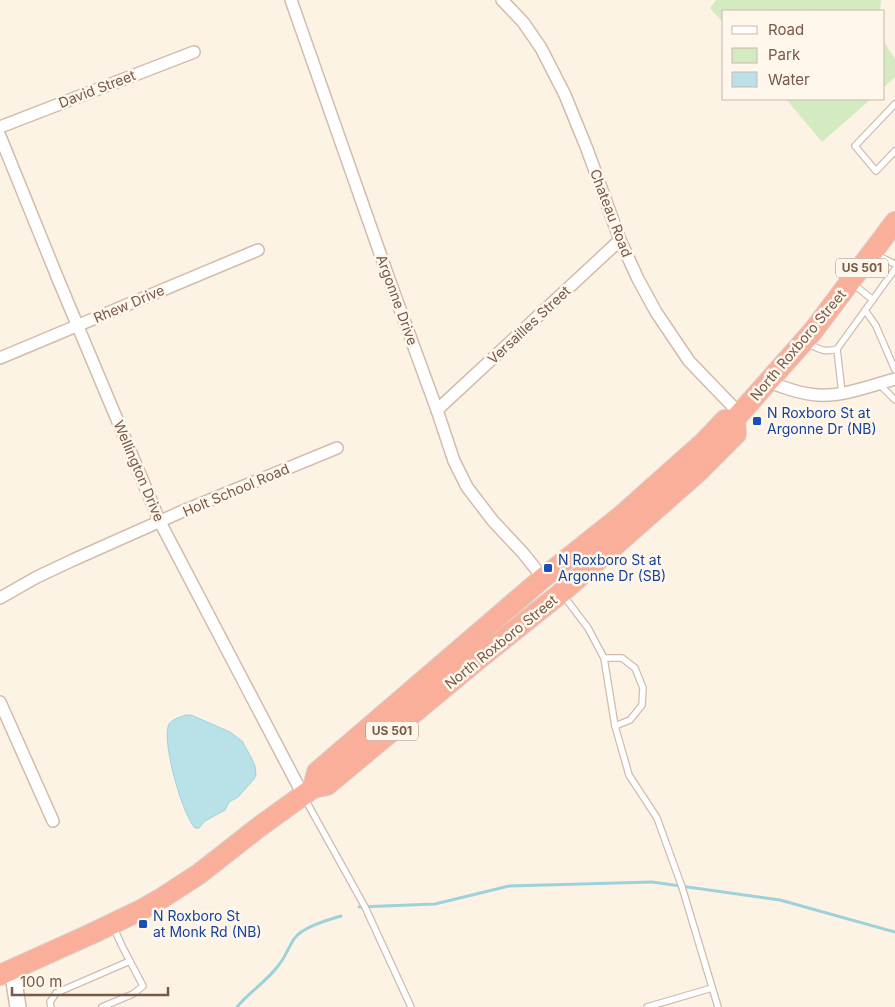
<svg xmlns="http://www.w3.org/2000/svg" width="895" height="1007" viewBox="0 0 895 1007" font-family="Inter,sans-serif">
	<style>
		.green { fill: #d4ebc2 }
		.water { fill: #b8e2e8; stroke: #9ed2da }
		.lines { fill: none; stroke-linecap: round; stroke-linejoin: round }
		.stream { stroke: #9ed2da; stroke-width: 3 }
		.lane-casing { stroke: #d1bcad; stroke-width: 8 }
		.street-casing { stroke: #d1bcad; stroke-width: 14 }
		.secondary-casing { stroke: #d4bcab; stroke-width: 18 }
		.highway-casing { stroke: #d9d0cc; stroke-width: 22 }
		.lane { stroke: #fff; stroke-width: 5.5 }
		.street { stroke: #fff; stroke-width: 11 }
		.secondary { stroke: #fff; stroke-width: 15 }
		.highway { stroke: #f9af9a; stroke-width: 20 }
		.transit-dot { fill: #1a4fb4; stroke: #fff7ec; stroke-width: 2 }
		.labels { text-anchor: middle; stroke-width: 5; stroke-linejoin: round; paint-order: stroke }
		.shield { fill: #fff7ec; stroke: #a0887a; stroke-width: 1 }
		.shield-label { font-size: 12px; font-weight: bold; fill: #775849 }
		.street-label { font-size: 14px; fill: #775849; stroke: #fff7ec }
		.transit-label { font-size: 14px; fill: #164399; stroke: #fff7ec; text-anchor: start }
	</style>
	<rect width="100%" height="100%" fill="#fdf3e5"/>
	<g class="green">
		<polygon points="716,0 881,0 880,11 724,11 724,24 710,8"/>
		<polygon points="884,42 895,59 895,77 884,87"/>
		<polygon points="786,99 871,99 822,142"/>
	</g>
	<path class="water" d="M186,715H191L230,732L242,741L251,757L255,766L256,775L254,779L238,797L229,802L225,810L205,821L199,828H195C182,814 163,745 168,727C169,720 180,717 186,715Z"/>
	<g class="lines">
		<g class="stream">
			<polyline points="359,907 435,904 509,886 652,882 780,900 895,932"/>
			<path d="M237,1007C249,992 266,982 278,966C285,958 288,948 294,939C302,927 328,920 341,916"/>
		</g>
		<defs>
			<g id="lane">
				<polyline points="895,104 855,146 876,171 895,151"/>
				<polyline points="874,254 895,264"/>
				<polyline points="852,283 873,300"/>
				<polyline points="865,310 876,326 895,370"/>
				<path d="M807,343C819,349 824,353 837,349L895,269"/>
				<polyline points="837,349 842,393"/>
				<polyline points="879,384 895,400"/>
				<polyline points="563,595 588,628 604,658 615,726 629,775 657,818 682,887 718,1007"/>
				<polyline points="604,658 622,658 635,668 643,688 642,705 630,720 615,726"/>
				<polyline points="305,799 365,907 411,1007"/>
				<polyline points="51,1007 50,1002 56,993 130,961"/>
				<polyline points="102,1007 133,994 143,986 122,946 113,926"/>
				<polyline points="647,1007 712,988"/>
			</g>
			<g id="street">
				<polyline points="291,0 389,279 437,410 454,461 467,487 493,521 523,553 543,578"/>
				<polyline points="502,0 523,22 541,48 565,95 587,149 620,240 638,279 656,312 689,361 740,414"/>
				<polyline points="0,127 194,52"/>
				<polyline points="0,136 58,279 160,522 303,795"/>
				<polyline points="0,358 258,250"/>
				<path d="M769,382C785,388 801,394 818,395C842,397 873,385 895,379"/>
				<polyline points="437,410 620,240"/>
				<polyline points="0,598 37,577 73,560 183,511 337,448"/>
				<polyline points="0,702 53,821"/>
			</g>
			<polyline id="secondary" points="12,969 18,1007"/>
			<g id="highway">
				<polyline points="313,788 317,772 543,578 621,516 703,443 725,420 735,419 813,331 895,222"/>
				<polyline points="0,975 91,934 141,910 162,898 199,874 259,827 313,788 327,785 481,657 561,593 698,472 736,434 735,419"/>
			</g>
		</defs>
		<use href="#lane" class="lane-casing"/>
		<use href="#street" class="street-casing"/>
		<use href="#secondary" class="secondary-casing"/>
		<use href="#highway" class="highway-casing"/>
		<use href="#lane" class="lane"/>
		<use href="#street" class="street"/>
		<use href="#secondary" class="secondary"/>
		<use href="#highway" class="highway"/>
	</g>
	<g class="transit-dot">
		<rect x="752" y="416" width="10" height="10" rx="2.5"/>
		<rect x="543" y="563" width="10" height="10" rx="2.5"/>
		<rect x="138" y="919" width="10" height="10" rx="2.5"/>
	</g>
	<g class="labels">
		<g class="shield">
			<rect x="836" y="258.5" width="52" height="19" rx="4"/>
			<rect x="366" y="721.5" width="52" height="19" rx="4"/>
		</g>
		<g class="shield-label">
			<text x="862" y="272">US 501</text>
			<text x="392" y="735">US 501</text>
		</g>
		<g class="street-label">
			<text transform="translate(97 89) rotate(-21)" y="5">David Street</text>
			<text transform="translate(611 213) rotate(69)" y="5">Chateau Road</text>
			<text transform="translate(397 300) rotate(70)" y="5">Argonne Drive</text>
			<text transform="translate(129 304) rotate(-23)" y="5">Rhew Drive</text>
			<text transform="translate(529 325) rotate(-43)" y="5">Versailles Street</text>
			<text transform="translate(798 345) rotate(-50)" y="5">North Roxboro Street</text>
			<text transform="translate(139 471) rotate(67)" y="5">Wellington Drive</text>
			<text transform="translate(236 490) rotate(-23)" y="5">Holt School Road</text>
			<text transform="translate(501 642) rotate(-39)" y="5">North Roxboro Street</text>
		</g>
		<g class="transit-label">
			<text x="767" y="418">N Roxboro St at<tspan x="767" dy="16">Argonne Dr (NB)</tspan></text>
			<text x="558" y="565">N Roxboro St at<tspan x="558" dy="16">Argonne Dr (SB)</tspan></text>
			<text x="153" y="921">N Roxboro St<tspan x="153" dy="16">at Monk Rd (NB)</tspan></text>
		</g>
	</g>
	<rect x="722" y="10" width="162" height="90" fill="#fff7ec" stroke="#c9b7ab"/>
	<rect x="732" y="26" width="25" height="8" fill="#ffffff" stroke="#c9b7ab"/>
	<text x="768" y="35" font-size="15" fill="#775849">Road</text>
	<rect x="732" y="48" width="25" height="15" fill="#d4ebc2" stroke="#c9b7ab"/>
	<text x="768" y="60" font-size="15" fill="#775849">Park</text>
	<rect x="732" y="72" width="25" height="15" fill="#b8e2e8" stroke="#c9b7ab"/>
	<text x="768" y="85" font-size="15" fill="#775849">Water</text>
	<path d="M12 987v8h156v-8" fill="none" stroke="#775849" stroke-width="2.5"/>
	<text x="20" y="987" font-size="15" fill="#775849" stroke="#fff7ec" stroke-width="4" paint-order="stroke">100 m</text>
</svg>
